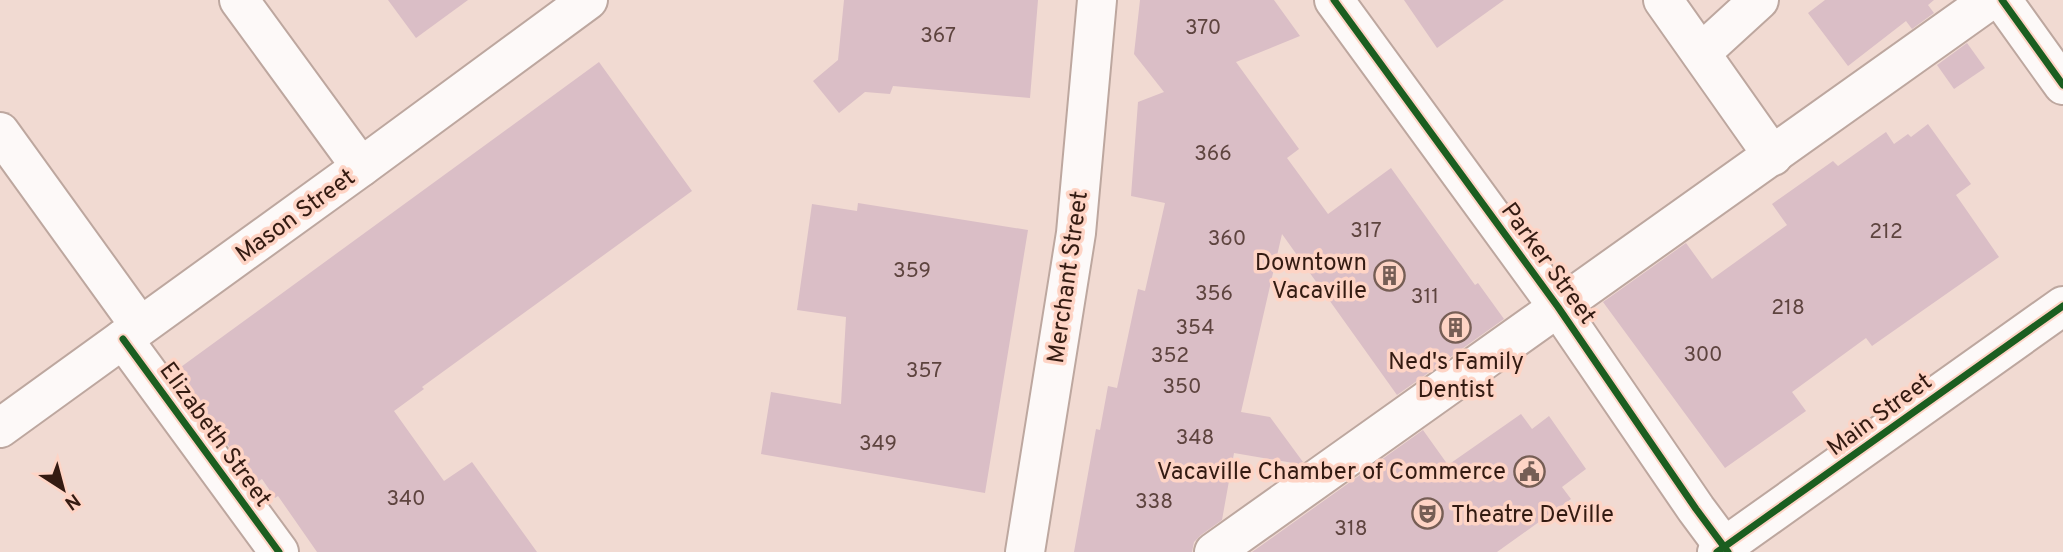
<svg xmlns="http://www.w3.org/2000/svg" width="2063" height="552" viewBox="0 0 2063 552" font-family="Overpass,sans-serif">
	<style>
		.building { fill: #dabec6 }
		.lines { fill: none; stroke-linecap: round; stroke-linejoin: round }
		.minor-casing { stroke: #bda79f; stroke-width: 42 }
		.major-casing { stroke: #bda79f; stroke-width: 42 }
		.minor { stroke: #fdf9f8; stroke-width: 38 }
		.major { stroke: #fdf9f8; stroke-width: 38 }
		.cycleway-casing { stroke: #fed4c5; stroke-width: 11 }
		.cycleway { stroke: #1b5e20; stroke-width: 7 }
		.labels { text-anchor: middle; stroke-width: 7; stroke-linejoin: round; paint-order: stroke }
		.number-label { font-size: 21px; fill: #5e443f }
		.street-label { font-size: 24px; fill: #341b12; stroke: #fed4c5 }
		.poi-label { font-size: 24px; fill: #341b12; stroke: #fed4c5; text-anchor: end }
	</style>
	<rect width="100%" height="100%" fill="#f1dad2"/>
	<g class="building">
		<polygon points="388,0 468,0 416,38"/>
		<polygon points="844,0 1038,0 1030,98 893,86 890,94 865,92 839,113 813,81 838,60"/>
		<polygon points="1140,0 1274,0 1300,36 1236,62 1299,149 1287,158 1328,214 1391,168 1475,285 1478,283 1504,319 1397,395 1282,234 1241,412 1270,417 1303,462 1299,464 1234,453 1222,520 1201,535 1194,542 1192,552 1074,552 1096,429 1100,430 1108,386 1117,388 1138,289 1145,291 1165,203 1131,196 1138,102 1164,92 1134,54"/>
		<polygon points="1404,0 1504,0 1437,48"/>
		<polygon points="1825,0 1934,0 1928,5 1934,13 1912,29 1906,21 1848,66 1808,13"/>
		<polygon points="1967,43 1985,68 1954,89 1937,65"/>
		<polygon points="599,62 692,191 422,387 424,389 394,411 444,481 472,462 537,552 317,552 278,496 275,498 262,479 256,483 174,372"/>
		<polygon points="1928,124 1971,184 1956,195 1999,257 1872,346 1866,338 1792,392 1806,411 1725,468 1603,302 1686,243 1712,279 1787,225 1772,204 1833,161 1838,166 1886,132 1894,144 1908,134 1911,137"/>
		<polygon points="858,203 1028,230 985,493 761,454 771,392 841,404 846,317 797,310 812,204 857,211"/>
		<polygon points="1521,414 1532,429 1549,416 1586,469 1562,487 1571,499 1497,552 1252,552 1423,430 1448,465"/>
	</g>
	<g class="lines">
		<defs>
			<g id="minor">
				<polyline points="239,0 361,167"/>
				<polyline points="1334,0 1558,307 1696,509 1728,552"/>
				<polyline points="1663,0 1773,156"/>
				<polyline points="2002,0 2063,85"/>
				<polyline points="1701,53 1759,0"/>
				<polyline points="0,132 140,326"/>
				<polyline points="123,339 279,552"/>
				<polyline points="1214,552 1990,0"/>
				<polyline points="1717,552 2063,306"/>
			</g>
			<g id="major">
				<polyline points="0,428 361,167 588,0"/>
				<polyline points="1025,552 1076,233 1097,0"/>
			</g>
		</defs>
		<use href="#minor" class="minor-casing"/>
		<use href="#major" class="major-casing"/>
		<use href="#minor" class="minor"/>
		<use href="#major" class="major"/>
		<defs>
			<g id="cycleway">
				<polyline points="1334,0 1558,307 1696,509 1728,552"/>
				<polyline points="2002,0 2063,85"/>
				<polyline points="123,339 279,552"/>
				<polyline points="1717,552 2063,306"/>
			</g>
		</defs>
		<use href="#cycleway" class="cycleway-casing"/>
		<use href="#cycleway" class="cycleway"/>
	</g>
	<defs>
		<symbol id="building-ring" viewBox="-11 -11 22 22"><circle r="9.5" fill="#fed4c5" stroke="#765e55" stroke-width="1.5"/><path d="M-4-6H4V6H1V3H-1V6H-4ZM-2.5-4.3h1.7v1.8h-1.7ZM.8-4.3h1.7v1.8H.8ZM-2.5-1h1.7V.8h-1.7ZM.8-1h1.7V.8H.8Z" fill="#765e55"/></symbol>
		<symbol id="civic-ring" viewBox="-11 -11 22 22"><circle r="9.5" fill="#fed4c5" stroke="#765e55" stroke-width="1.5"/><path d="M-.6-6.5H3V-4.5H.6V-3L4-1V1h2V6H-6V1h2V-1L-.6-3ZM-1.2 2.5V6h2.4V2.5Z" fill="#765e55"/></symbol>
		<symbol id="theatre-ring" viewBox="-11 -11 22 22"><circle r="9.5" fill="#fed4c5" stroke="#765e55" stroke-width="1.5"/><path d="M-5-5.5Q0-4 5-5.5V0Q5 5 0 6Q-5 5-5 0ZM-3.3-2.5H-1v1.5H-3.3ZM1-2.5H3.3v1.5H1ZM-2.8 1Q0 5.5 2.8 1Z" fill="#765e55"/></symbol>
	</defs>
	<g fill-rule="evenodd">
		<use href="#building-ring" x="1372" y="258" width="35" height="35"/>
		<use href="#building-ring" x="1438" y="310" width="35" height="35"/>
		<use href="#civic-ring" x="1512" y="454" width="35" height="35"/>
		<use href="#theatre-ring" x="1410" y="496" width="35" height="35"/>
	</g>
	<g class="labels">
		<g class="number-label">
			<text x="1203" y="34">370</text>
			<text x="938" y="42">367</text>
			<text x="1213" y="160">366</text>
			<text x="1366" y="237">317</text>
			<text x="1886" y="238">212</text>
			<text x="1227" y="245">360</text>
			<text x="912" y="277">359</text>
			<text x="1214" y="300">356</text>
			<text x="1425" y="303">311</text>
			<text x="1788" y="314">218</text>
			<text x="1195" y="334">354</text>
			<text x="1703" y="361">300</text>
			<text x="1170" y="362">352</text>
			<text x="924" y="377">357</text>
			<text x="1182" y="393">350</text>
			<text x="1195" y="444">348</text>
			<text x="878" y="450">349</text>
			<text x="406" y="505">340</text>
			<text x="1154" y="508">338</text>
			<text x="1351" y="535">318</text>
		</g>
		<g class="street-label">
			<text transform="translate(295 215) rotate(-36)" y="8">Mason Street</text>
			<text transform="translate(1549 263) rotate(54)" y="8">Parker Street</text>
			<text transform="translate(1067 277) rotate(-82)" y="8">Merchant Street</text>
			<text transform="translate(1879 414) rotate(-36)" y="8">Main Street</text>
			<text transform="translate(216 434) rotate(54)" y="8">Elizabeth Street</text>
		</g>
		<g class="poi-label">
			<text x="1367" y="270">Downtown<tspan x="1367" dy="28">Vacaville</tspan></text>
			<text x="1456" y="369" text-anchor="middle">Ned's Family<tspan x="1456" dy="28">Dentist</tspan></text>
			<text x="1506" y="479">Vacaville Chamber of Commerce</text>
			<text x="1451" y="522" text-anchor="start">Theatre DeVille</text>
		</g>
	</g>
	<g transform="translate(63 489) rotate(144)" stroke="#fed4c5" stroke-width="5" paint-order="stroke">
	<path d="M0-5L12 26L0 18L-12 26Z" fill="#341b12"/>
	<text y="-10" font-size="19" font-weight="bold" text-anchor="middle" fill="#341b12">N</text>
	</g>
</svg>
